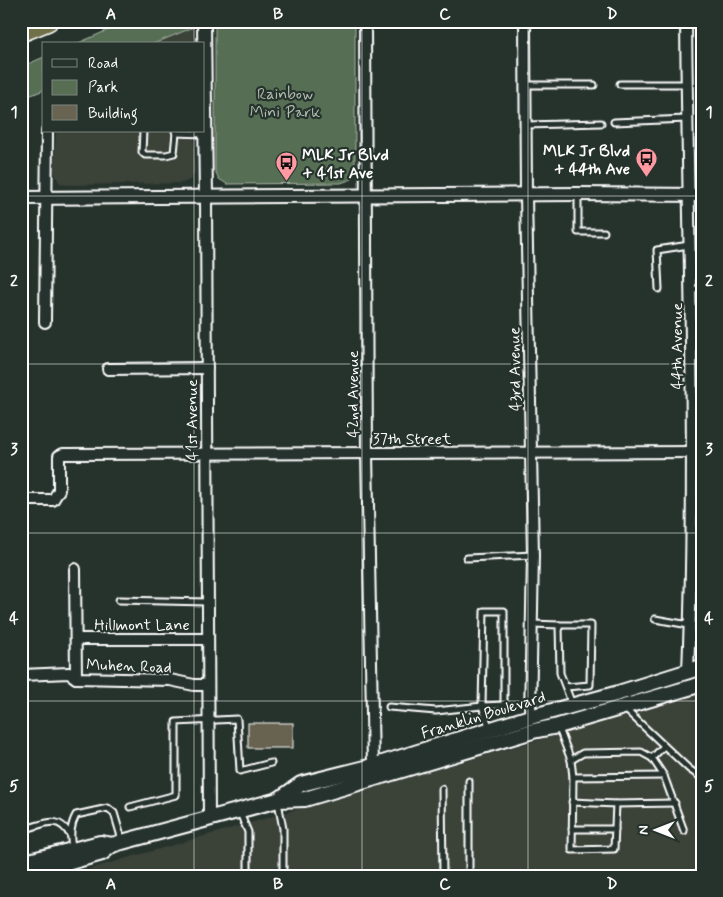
<svg xmlns="http://www.w3.org/2000/svg" width="723" height="897" viewBox="0 0 723 897" font-family="Mynerve,sans-serif">
	<style>
		.built { fill: #3a4238 }
		.green { fill: #576e53; stroke: #abb6a9 }
		.building { fill: #686451; stroke: #fff }
		.lines { fill: none; stroke-linecap: round; stroke-linejoin: round }
		.service-casing { stroke: #fff; stroke-width: 9 }
		.minor-casing { stroke: #fff; stroke-width: 14 }
		.tertiary-casing { stroke: #fff; stroke-width: 16 }
		.secondary-casing { stroke: #fff; stroke-width: 18 }
		.motorway-casing { stroke: #fff; stroke-width: 22 }
		.service { stroke: #26332d; stroke-width: 5 }
		.minor { stroke: #26332d; stroke-width: 10 }
		.tertiary { stroke: #26332d; stroke-width: 12 }
		.secondary { stroke: #26332d; stroke-width: 14 }
		.motorway { stroke: #70704a; stroke-width: 19 }
		.grid { fill: none; stroke: #fff; stroke-width: 1; stroke-opacity: 0.55 }
		.labels { text-anchor: middle; stroke-width: 4.5; stroke-linejoin: round; paint-order: stroke }
		.park-label { font-size: 16px; fill: #b3beb2; stroke: #26332d }
		.poi-label { font-size: 16px; font-weight: bold; fill: #fff; stroke: #26332d; text-anchor: end }
		.street-label { font-size: 16px; fill: #fff; stroke: #26332d }
		.neatline { fill: none; stroke: #fff; stroke-width: 2 }
		.grid-label { font-size: 16px; text-anchor: middle; font-weight: bold; fill: #fff }
	</style>
	<rect width="100%" height="100%" fill="#26332d"/>
	<filter id="ink" filterUnits="userSpaceOnUse"><feTurbulence type="fractalNoise" baseFrequency=".02" numOctaves="2"/><feDisplacementMap in="SourceGraphic" scale="10" xChannelSelector="R" yChannelSelector="G"/><feConvolveMatrix kernelMatrix="1 2 1 2 8 2 1 2 1" color-interpolation-filters="sRGB"/></filter>
	<g filter="url(#ink)">
		<g class="built">
			<polygon points="194,27 194,44 153,44"/>
			<polygon points="56,131 194,131 195,172 190,180 182,183 67,185 60,183 56,177 54,170"/>
			<polygon points="702,693 702,876 65,876"/>
		</g>
		<g class="green">
			<polygon points="129,21 194,21 194,27 153,44 76,44"/>
			<polygon points="215,21 355,21 355,169 352,179 341,183 227,184 219,179 215,171"/>
			<polygon points="44,57 44,90 21,99 21,67"/>
		</g>
		<rect class="building" x="248" y="723" width="45" height="25"/>
		<g class="lines">
			<defs>
				<g id="service">
					<polyline points="620,84 687,84"/>
					<polyline points="526,85 594,85"/>
					<polyline points="614,122 687,119"/>
					<polyline points="526,125 601,123"/>
					<polyline points="143,131 142,152 145,155 166,155 174,153 176,133 175,131"/>
					<polyline points="176,133 204,134"/>
					<polyline points="578,195 578,232 604,232"/>
					<polyline points="659,289 657,250 689,245"/>
					<polyline points="691,289 702,290"/>
					<polyline points="467,558 533,555"/>
					<polyline points="119,600 207,602"/>
					<polygon points="484,611 504,611 504,705 482,706"/>
					<polyline points="655,619 689,625"/>
					<polyline points="532,624 559,625 560,673 572,704"/>
					<polyline points="559,625 591,625 590,685 566,687"/>
					<polyline points="389,707 436,711 482,706 490,729"/>
					<polyline points="624,708 689,769 702,778"/>
					<polyline points="558,726 571,760 573,777 572,850 614,849 616,804 675,803"/>
					<polyline points="652,758 664,746"/>
					<polyline points="571,760 583,753 641,752 652,758 664,776 684,831"/>
					<polyline points="573,777 664,776"/>
					<polyline points="442,789 443,876"/>
					<polyline points="278,802 283,829 283,876"/>
					<polyline points="572,802 616,804"/>
					<polyline points="130,807 176,795 176,722 237,719 240,771 271,763"/>
					<polyline points="240,813 248,832 248,876"/>
					<polyline points="572,829 615,829"/>
					<path d="M21,837L25,829C45,824 58,814 70,835"/>
					<polyline points="21,839 26,862"/>
					<path d="M72,849C70,836 70,826 76,815L108,808L114,813L122,840"/>
					<polyline points="469,876 469,781"/>
				</g>
				<g id="minor">
					<polyline points="365,21 367,453 373,766"/>
					<polyline points="525,21 526,195 533,555 530,717"/>
					<path d="M686,21C688,238 697,455 688,671"/>
					<polyline points="206,198 209,819"/>
					<polyline points="45,322 47,131"/>
					<polyline points="108,369 207,368"/>
					<polyline points="21,500 53,500 59,490 59,456 63,454 702,452"/>
					<polyline points="75,569 76,678"/>
					<polyline points="76,639 208,639"/>
					<polyline points="21,675 69,673 76,678 170,680 194,685 208,685"/>
				</g>
				<g id="tertiary">
					<polyline points="204,21 206,198"/>
					<polyline points="21,198 578,194 702,195"/>
				</g>
				<g id="secondary">
					<polyline points="278,800 301,784 373,766 530,717 615,694 702,667"/>
					<polyline points="21,863 100,843 112,845"/>
					<polyline points="21,876 102,853 112,845 122,842 278,800 305,799 533,731 558,726 702,684"/>
				</g>
				<polyline id="motorway" points="21,32 48,21"/>
			</defs>
			<use href="#service" class="service-casing"/>
			<use href="#minor" class="minor-casing"/>
			<use href="#tertiary" class="tertiary-casing"/>
			<use href="#secondary" class="secondary-casing"/>
			<use href="#motorway" class="motorway-casing"/>
			<use href="#service" class="service"/>
			<use href="#minor" class="minor"/>
			<use href="#tertiary" class="tertiary"/>
			<use href="#secondary" class="secondary"/>
			<use href="#motorway" class="motorway"/>
		</g>
	</g>
	<path class="grid" d="M194,21V44M362,21V876M528,21V876M194,131V876M21,196H702M21,364H702M21,533H702M21,701H702"/>
	<defs>
		<symbol id="bus-pin" viewBox="-11 -11 22 30"><path d="M0 17L-7.5 6A9.5 9.5 0 1 1 7.5 6Z" fill="#ff9aa2" stroke="#26332d"/><path d="M-5-6H5V4H4V6H2V4H-2V6H-4V4H-5ZM-3.5-4V0h7V-4ZM-3.5 1.2v1.5H-2V1.2ZM2 1.2v1.5H3.5V1.2Z" fill="#111"/></symbol>
	</defs>
	<g fill-rule="evenodd">
		<use href="#bus-pin" x="634" y="146" width="25" height="34"/>
		<use href="#bus-pin" x="274" y="150" width="25" height="34"/>
	</g>
	<g class="labels">
		<g class="park-label">
			<text x="285" y="99">Rainbow<tspan x="285" dy="18">Mini Park</tspan></text>
		</g>
		<g class="poi-label">
			<text x="630" y="156">MLK Jr Blvd<tspan x="630" dy="18">+ 44th Ave</tspan></text>
			<text x="302" y="160" text-anchor="start">MLK Jr Blvd<tspan x="302" dy="18">+ 41st Ave</tspan></text>
		</g>
		<g class="street-label">
			<text transform="translate(676 346) rotate(-90)" y="6">44th Avenue</text>
			<text transform="translate(514 369) rotate(-91)" y="6">43rd Avenue</text>
			<text transform="translate(352 394) rotate(-90)" y="6">42nd Avenue</text>
			<text transform="translate(191 420) rotate(-90)" y="6">41st Avenue</text>
			<text x="412" y="444">37th Street</text>
			<text x="142" y="630">Hillmont Lane</text>
			<text transform="translate(129 665) rotate(2)" y="6">Muhen Road</text>
			<text transform="translate(483 714) rotate(-17)" y="6">Franklin Boulevard</text>
		</g>
	</g>
	<rect width="723" height="897" fill="none" stroke="#26332d" stroke-width="55"/>
	<rect x="42" y="42" width="162" height="90" fill="#26332d" stroke="#7d8581"/>
	<rect x="52" y="59" width="25" height="8" fill="#26332d" stroke="#7d8581"/>
	<text x="88" y="68" font-size="15" fill="#ffffff">Road</text>
	<rect x="52" y="80" width="25" height="15" fill="#576e53" stroke="#7d8581"/>
	<text x="88" y="92" font-size="15" fill="#ffffff">Park</text>
	<rect x="52" y="105" width="25" height="15" fill="#686451" stroke="#7d8581"/>
	<text x="88" y="118" font-size="15" fill="#ffffff">Building</text>
	<g transform="translate(656 830) rotate(270)" stroke="#26332d" stroke-width="4" paint-order="stroke">
	<path d="M0-4L9 19L0 12L-9 19Z" fill="#ffffff"/>
	<text y="-8" font-size="14" font-weight="bold" text-anchor="middle" fill="#ffffff">N</text>
	</g>
	<rect x="28" y="28" width="668" height="842" class="neatline"/>
	<g class="grid-label">
		<text x="111" y="19">A</text>
		<text x="278" y="19">B</text>
		<text x="445" y="19">C</text>
		<text x="612" y="19">D</text>
		<text x="14" y="117">1</text>
		<text x="709" y="117">1</text>
		<text x="14" y="286">2</text>
		<text x="709" y="286">2</text>
		<text x="14" y="454">3</text>
		<text x="709" y="454">3</text>
		<text x="14" y="623">4</text>
		<text x="709" y="623">4</text>
		<text x="14" y="791">5</text>
		<text x="709" y="791">5</text>
		<text x="111" y="889">A</text>
		<text x="278" y="889">B</text>
		<text x="445" y="889">C</text>
		<text x="612" y="889">D</text>
	</g>
</svg>
